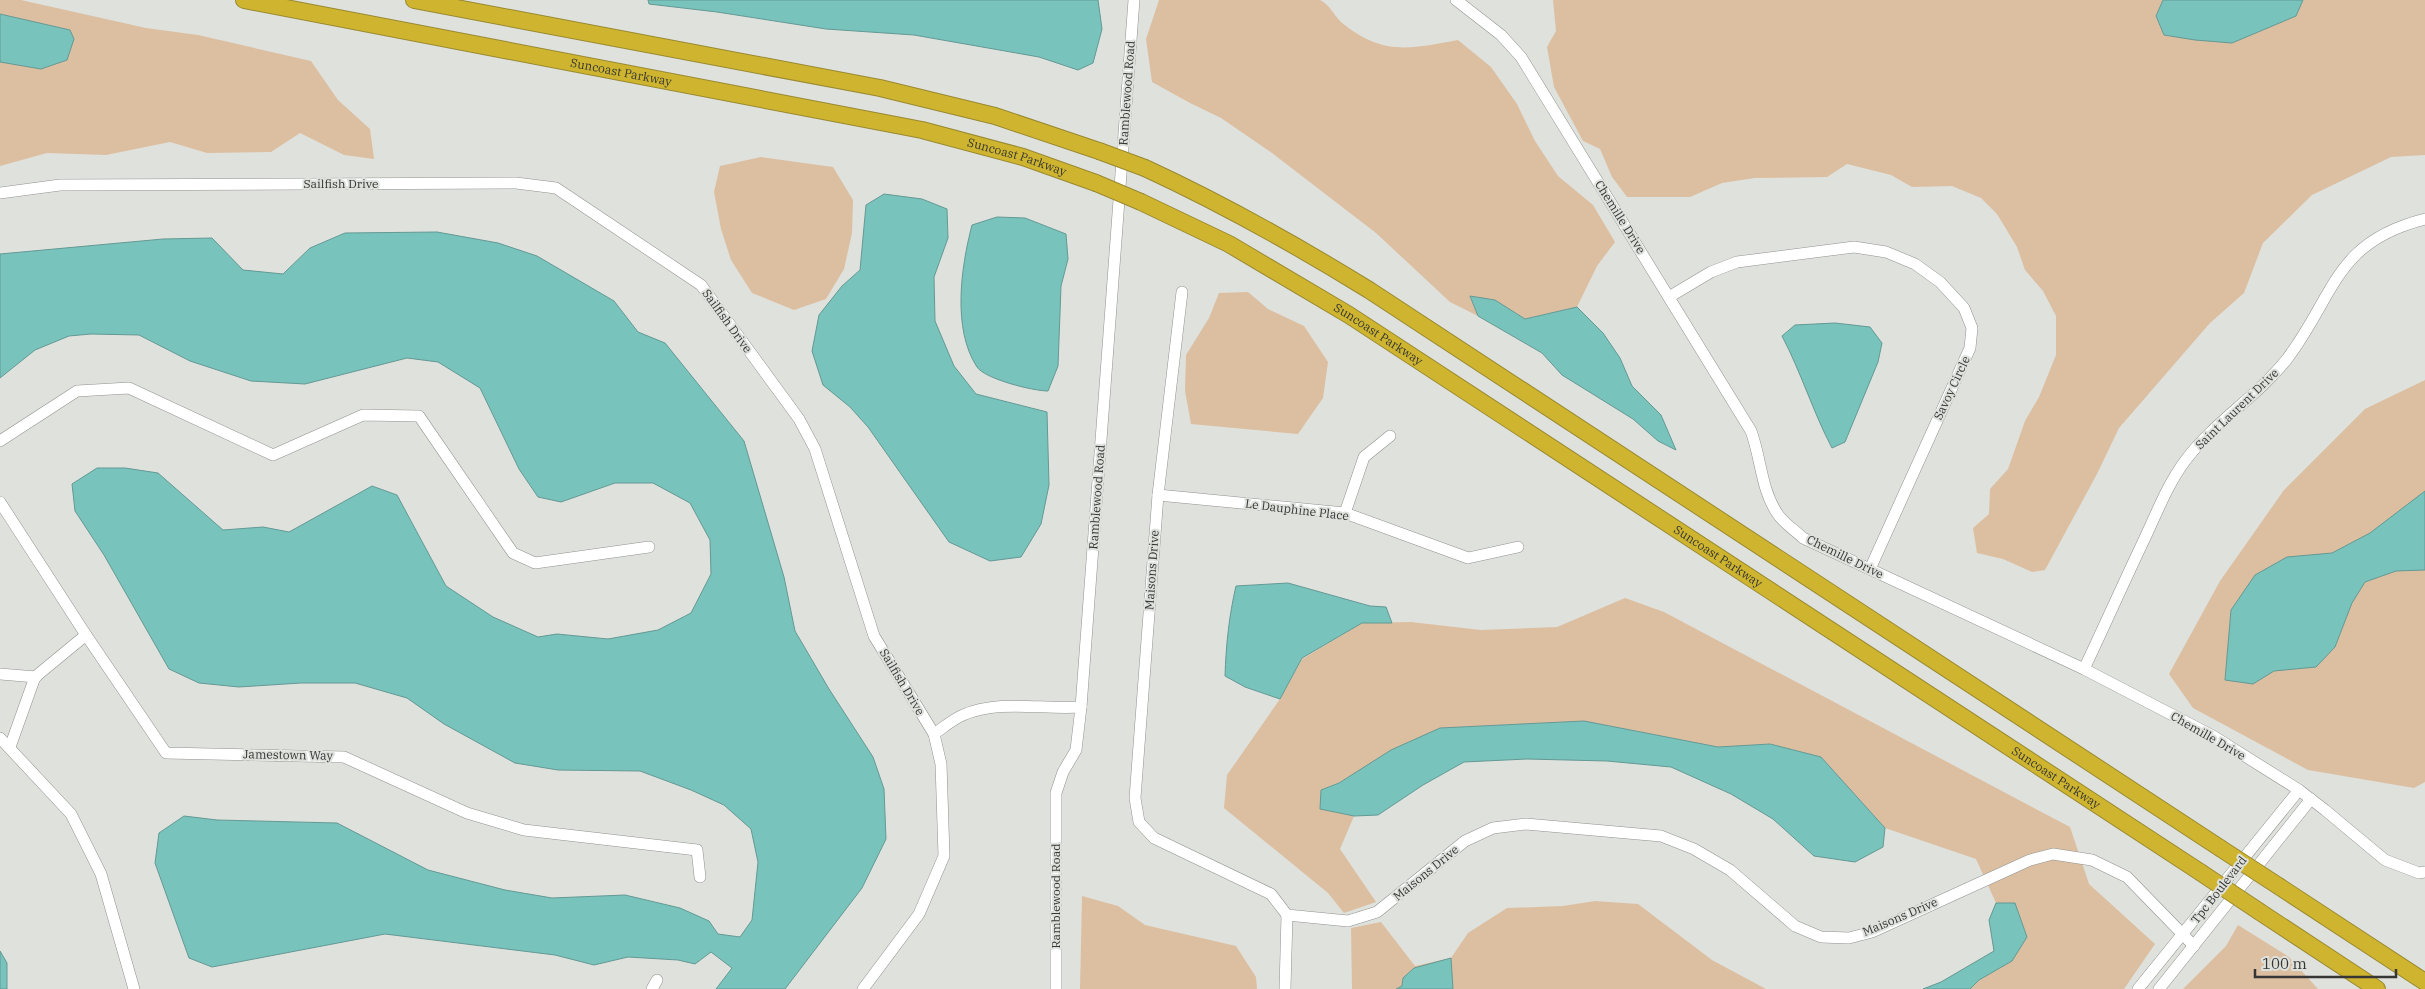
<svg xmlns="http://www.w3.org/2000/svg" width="2425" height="989" viewBox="0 0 2425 989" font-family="'IBM Plex Serif',serif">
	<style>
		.green { fill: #dcbfa1 }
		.water { fill: #78c3bc; stroke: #649994 }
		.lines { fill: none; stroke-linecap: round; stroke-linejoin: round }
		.minor-casing { stroke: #91938f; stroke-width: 12 }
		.highway-casing { stroke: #998931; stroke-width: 18 }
		.minor { stroke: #fff; stroke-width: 11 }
		.highway { stroke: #cfb52f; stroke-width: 16 }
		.highway-bridge-casing { stroke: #998931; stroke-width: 18; stroke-linecap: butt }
		.highway-bridge { stroke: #cfb52f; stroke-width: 16 }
		.labels { text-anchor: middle; stroke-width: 4; stroke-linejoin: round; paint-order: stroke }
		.street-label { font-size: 12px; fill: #363735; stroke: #dfe1dd }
	</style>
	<rect width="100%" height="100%" fill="#dfe1dd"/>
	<g class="green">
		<polygon points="0,0 21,0 146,28 198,35 311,61 338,100 370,129 374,159 344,155 300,133 271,152 207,153 170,142 106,155 47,153 0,166"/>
		<path d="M1159,0H1320C1329,4 1334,15 1341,22C1382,56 1410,49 1458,40L1491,67L1517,104L1535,141L1558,176L1593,205L1615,242L1597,266L1577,307L1525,319L1495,300L1470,297L1478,316L1450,302L1376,233L1272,153L1221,118L1190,103L1152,82L1146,39Z"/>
		<polygon points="1553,0 2163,0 2156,16 2295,16 2303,0 2425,0 2425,155 2391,157 2312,195 2263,243 2244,293 2210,323 2119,428 2097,474 2045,570 2032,572 2003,559 1977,553 1973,528 1989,514 1990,489 2008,469 2025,421 2039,397 2056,355 2056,316 2043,291 2025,270 2017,247 1997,214 1981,198 1952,186 1912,187 1891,175 1847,164 1827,177 1755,178 1722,183 1690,197 1627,197 1612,177 1600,149 1583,141 1554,87 1547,47 1556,31"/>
		<polygon points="761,157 833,167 853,200 852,233 844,269 826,299 794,310 752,293 731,260 721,229 714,192 720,166"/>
		<polygon points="1248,292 1268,309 1304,326 1328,362 1323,398 1298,434 1191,424 1185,391 1186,355 1209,318 1219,293"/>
		<polygon points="2425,380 2425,782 2414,788 2308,770 2193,708 2169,674 2220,581 2284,490 2365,409"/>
		<polygon points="1625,598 1664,612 2070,827 2089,884 2155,944 2124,989 1923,989 1941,982 1994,951 1989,920 1996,903 1976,859 1885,828 1821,757 1770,744 1718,747 1584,721 1440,728 1338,783 1321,790 1320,809 1354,816 1340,849 1376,902 1344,913 1328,893 1224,808 1227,775 1280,699 1302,659 1362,623 1411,622 1481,630 1557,627"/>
		<polygon points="1082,896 1118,906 1145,925 1236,946 1256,977 1257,989 1080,989"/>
		<polygon points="1595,901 1638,904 1712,960 1766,989 1352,989 1351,928 1381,922 1415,966 1451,958 1468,933 1507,908 1563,906"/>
		<polygon points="2238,925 2289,957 2318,989 2183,989 2226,946"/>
	</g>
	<g class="water">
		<polygon points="648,0 1098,0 1102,29 1093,63 1078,70 1039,57 914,35 826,29 717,12 649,4"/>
		<polygon points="2163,0 2303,0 2296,16 2232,43 2195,40 2164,35 2156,16"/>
		<polygon points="0,14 70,30 74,39 67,60 41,69 0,62"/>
		<polygon points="884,194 922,199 947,209 948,238 934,277 935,321 954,366 976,394 1047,412 1049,485 1041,524 1021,557 990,561 949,542 868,427 850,407 823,385 812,351 819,315 842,286 860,270 866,205"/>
		<path d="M997,217L1025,218L1066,234L1068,259L1061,286L1058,366L1048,391C1033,391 985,379 977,367C952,329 961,267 972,225Z"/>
		<polygon points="437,232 498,243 537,256 614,301 638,332 665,343 744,441 784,577 795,631 829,689 873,757 884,789 886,839 862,888 785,989 716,989 732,968 711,952 695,964 678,960 628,957 594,965 555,955 385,934 212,967 189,958 155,863 159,833 184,816 217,820 337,823 428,870 505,890 552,898 625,895 680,908 709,921 718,934 740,937 752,920 758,862 751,829 724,805 691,790 640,771 558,770 515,763 444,724 407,698 355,683 301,683 239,687 199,683 169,669 104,555 75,511 72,484 97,468 125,468 158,473 223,530 263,527 289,532 372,486 397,495 446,586 493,617 538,637 557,634 608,639 658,630 691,613 711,574 710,540 690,503 653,483 615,483 561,502 538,497 519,469 480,388 438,362 407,358 305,384 251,381 190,361 139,335 91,334 69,336 35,350 0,378 0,254 163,239 212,238 243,270 283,274 310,248 345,233"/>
		<polygon points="1470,296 1495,300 1525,319 1577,307 1603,333 1620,358 1632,386 1661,415 1676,450 1658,441 1633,419 1562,375 1542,353 1478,316"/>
		<path d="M1835,323L1870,327L1882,343L1878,362L1845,442L1832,448C1813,412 1801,372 1782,336L1795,325Z"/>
		<polygon points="2425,491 2425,570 2396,571 2365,582 2352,603 2335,647 2316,667 2274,671 2253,684 2225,680 2231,610 2255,575 2287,557 2332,553 2370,533"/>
		<path d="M1288,583L1370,606L1386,607L1392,623H1362L1302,658L1280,699L1245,687L1225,676C1226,645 1229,616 1236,586Z"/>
		<polygon points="1584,721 1718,747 1770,744 1821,757 1885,828 1883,847 1855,862 1814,856 1773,819 1731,794 1671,767 1607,761 1527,759 1464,762 1423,785 1378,815 1354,816 1320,809 1321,790 1339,783 1391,750 1440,728"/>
		<polygon points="1996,903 2015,903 2027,937 2012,961 1979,980 1970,989 1923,989 1941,982 1994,951 1989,920"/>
		<polygon points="0,951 7,963 7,989 0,989"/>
		<polygon points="1451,958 1453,989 1396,989 1402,986 1403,978 1414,968"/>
	</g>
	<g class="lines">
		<defs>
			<g id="minor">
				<path d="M1456,0L1501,35L1521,57L1751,431C1761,458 1761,489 1777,513C1783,523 1795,530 1803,538L2084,669L2213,736L2299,790L2325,810L2385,860L2419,873L2425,872"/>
				<polyline points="0,193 60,185 516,183 556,188 701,285 799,419 815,449 874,636 934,734 941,764 944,856 919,914 863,989"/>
				<polyline points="1182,292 1158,495 1135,798 1139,822 1154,838 1271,894 1287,915 1348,921 1377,912 1465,841 1493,828 1526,824 1661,836 1694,849 1730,870 1795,926 1821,937 1849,938 1872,932 2030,860 2053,854 2092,860 2127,877 2194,946"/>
				<polyline points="1669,297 1711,272 1737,262 1854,247 1886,252 1915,264 1940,282 1964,308 1972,328 1970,348 1870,569"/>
				<polyline points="0,441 77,391 129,388 273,455 363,415 419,416 513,553 535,563 649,547"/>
				<polyline points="1158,495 1345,513 1468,558 1518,547"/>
				<polyline points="0,502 86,635 166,753 344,757 467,813 524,830 697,850 700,877"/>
				<polyline points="1345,513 1364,457 1390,436"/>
				<path d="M2084,669C2104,627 2123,584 2143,542C2156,515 2167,485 2185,461C2214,422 2257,397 2287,359C2336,294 2334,242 2425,219"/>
				<polyline points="0,674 36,677"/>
				<path d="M934,734C943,728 953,719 963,715C1000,699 1042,710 1081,707"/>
				<polyline points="0,738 71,814 101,874 134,989"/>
				<polyline points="10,747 35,677 86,635"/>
				<polyline points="652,989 657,980"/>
				<polyline points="1056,989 1056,793 1063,772 1076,750 1081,707 1134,0"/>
				<polyline points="1285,989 1287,915"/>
				<polyline points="2138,989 2299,790"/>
				<polyline points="2159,989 2311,799"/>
			</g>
			<g id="highway">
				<path id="s1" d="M244,0L922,130L1023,157L1096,183"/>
				<polyline points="414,0 880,88 995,116 1099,151"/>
				<path d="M1145,168C1223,204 1296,245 1369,290L2220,848"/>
				<path id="s2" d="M1141,202L1229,244L1349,315L2200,872"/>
				<polyline points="2280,887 2425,982"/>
				<polyline points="2260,912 2377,989"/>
			</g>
		</defs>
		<use href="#minor" class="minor-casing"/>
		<use href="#highway" class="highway-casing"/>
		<use href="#minor" class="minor"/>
		<use href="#highway" class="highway"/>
		<defs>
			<g id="highway-bridge">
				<polyline points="1099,151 1145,168"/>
				<polyline points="1096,183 1141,202"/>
				<polyline points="2220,848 2280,887"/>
				<polyline points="2200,872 2260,912"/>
			</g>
		</defs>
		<use href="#highway-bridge" class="highway-bridge-casing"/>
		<use href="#highway-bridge" class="highway-bridge"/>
	</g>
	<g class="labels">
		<g class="street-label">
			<text dy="4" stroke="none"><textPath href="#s1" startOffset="384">Suncoast Parkway</textPath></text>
			<text transform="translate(1127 93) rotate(-86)" y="4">Ramblewood Road</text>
			<text dy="4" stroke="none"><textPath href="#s1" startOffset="789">Suncoast Parkway</textPath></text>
			<text x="341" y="188">Sailfish Drive</text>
			<text transform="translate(1620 217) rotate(58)" y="4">Chemille Drive</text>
			<text transform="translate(727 321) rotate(54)" y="4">Sailfish Drive</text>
			<text dy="4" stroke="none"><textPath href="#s2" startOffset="272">Suncoast Parkway</textPath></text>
			<text transform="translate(1952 388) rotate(-65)" y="4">Savoy Circle</text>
			<text transform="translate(2237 409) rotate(-44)" y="4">Saint Laurent Drive</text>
			<text transform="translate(1097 497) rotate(-86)" y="4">Ramblewood Road</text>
			<text transform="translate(1297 510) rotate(7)" y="4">Le Dauphine Place</text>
			<text dy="4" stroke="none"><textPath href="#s2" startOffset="678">Suncoast Parkway</textPath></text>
			<text transform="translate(1845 557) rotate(26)" y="4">Chemille Drive</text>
			<text transform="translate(1152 570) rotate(-86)" y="4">Maisons Drive</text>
			<text transform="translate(902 682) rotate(59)" y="4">Sailfish Drive</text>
			<text transform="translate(2208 736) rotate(30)" y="4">Chemille Drive</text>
			<text transform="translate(288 755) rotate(1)" y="4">Jamestown Way</text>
			<text dy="4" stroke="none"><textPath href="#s2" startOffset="1082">Suncoast Parkway</textPath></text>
			<text transform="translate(1426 873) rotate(-39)" y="4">Maisons Drive</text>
			<text transform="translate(2219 890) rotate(-52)" y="4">Tpc Boulevard</text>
			<text transform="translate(1056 896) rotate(-90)" y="4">Ramblewood Road</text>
			<text transform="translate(1900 917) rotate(-23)" y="4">Maisons Drive</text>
		</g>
	</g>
	<path d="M2255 969v8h141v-8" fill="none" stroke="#363735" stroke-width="2.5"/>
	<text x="2262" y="969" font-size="15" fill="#363735" stroke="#dfe1dd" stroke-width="4" paint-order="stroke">100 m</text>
</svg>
